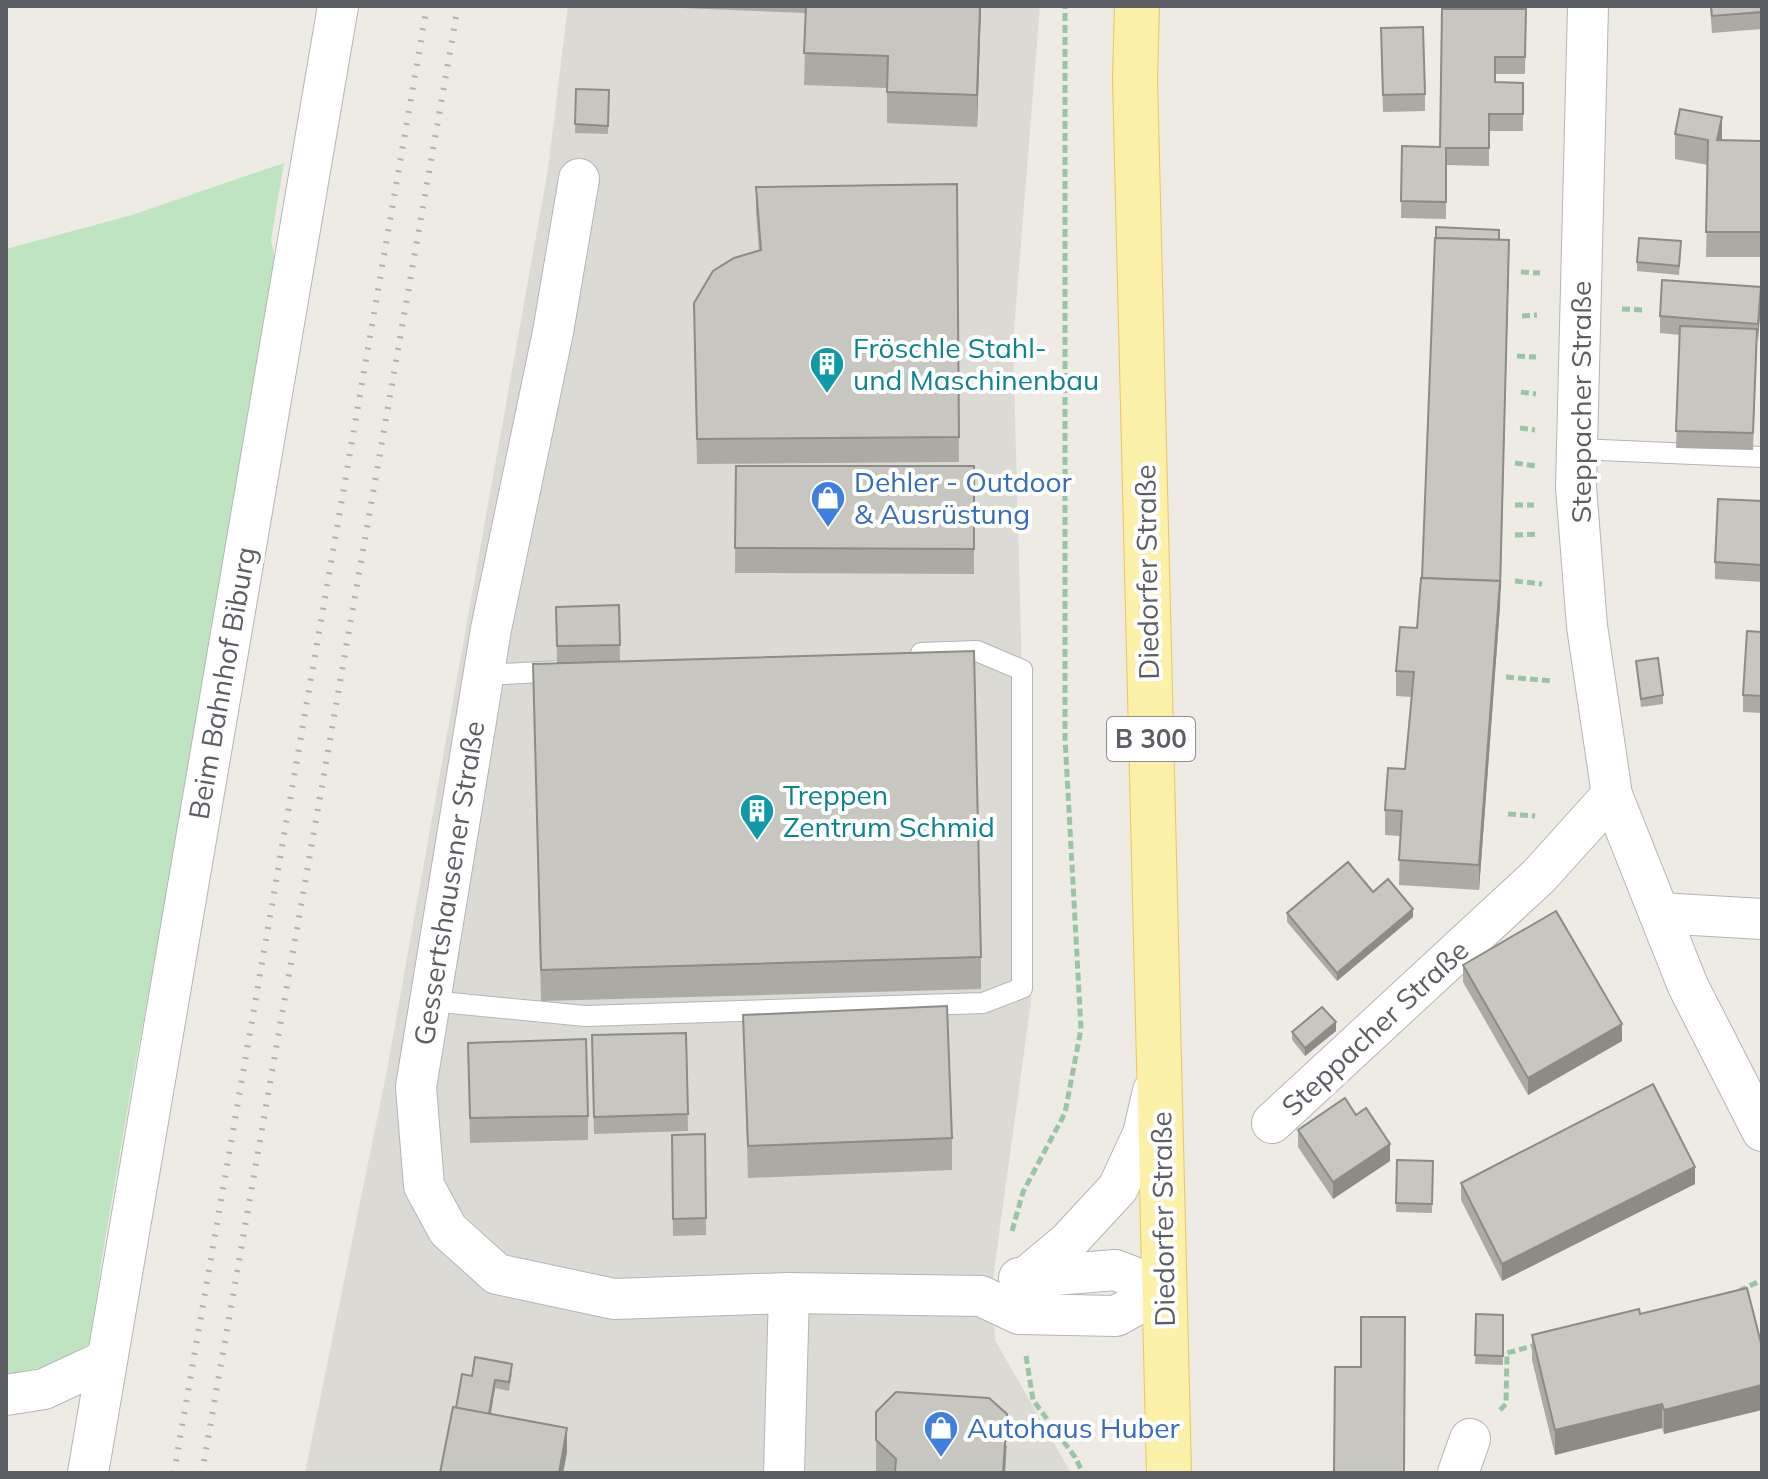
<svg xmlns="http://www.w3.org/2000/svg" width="1768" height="1479" viewBox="0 0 1768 1479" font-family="Mulish,sans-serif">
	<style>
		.industrial { fill: #dcdad5 }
		.green { fill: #bfe5c0 }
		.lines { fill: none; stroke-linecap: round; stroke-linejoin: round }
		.service-casing { stroke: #b3b5ba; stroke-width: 22 }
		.minor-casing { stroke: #b3b5ba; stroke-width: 42 }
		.primary-casing { stroke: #efc65b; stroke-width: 46 }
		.path { stroke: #99c5a6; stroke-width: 5; stroke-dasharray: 8 4; stroke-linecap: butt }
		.service { stroke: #fff; stroke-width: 20 }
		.minor { stroke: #fff; stroke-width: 40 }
		.primary { stroke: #fdf0a8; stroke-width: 44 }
		.rail { stroke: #b2b2b3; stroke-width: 6; stroke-dasharray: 2 10; stroke-linecap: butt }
		.wall { fill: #acaaa5 }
		.shaded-wall { fill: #8c8b86 }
		.building { fill: #c8c6c0; stroke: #8c8b86; stroke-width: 2 }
		.labels { text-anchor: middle; stroke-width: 8; stroke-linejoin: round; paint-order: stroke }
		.shield { fill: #fff; stroke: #8c8e92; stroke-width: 2 }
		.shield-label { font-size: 26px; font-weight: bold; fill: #5b5e63 }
		.culture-label { font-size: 28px; fill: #0d838f; stroke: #fff; text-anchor: start }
		.street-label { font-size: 28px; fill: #5b5e63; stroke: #fff }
		.shop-label { font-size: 28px; fill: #366cbe; stroke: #fff; text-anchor: start }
	</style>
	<rect width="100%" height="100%" fill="#edebe3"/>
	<polygon class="industrial" points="568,6 1040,6 1013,343 1031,1002 992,1285 995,1340 1071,1473 305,1473 387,1070 548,169"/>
	<polygon class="green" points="284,163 271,240 282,292 134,1071 101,1263 91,1342 62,1361 6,1377 6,249 132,215"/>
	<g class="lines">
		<defs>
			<g id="service">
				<polyline points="1578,449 1762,457"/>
				<polyline points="483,675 561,671"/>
				<polyline points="430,1001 585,1016 983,1003 1022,988 1022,670 977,651 921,653"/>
			</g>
			<g id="minor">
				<polyline points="1588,6 1576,487 1587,626 1612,795 1688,986 1762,1131"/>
				<polyline points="579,179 553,332 491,629 416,1087 424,1186 448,1230 497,1274 614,1299 789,1293 981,1296 1019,1314 1116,1316 1165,1289"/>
				<polyline points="1659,913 1762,919"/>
				<polyline points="1272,1123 1539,876 1612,795"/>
				<polyline points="1019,1278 1115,1270 1165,1289"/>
				<polyline points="1025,1278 1068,1242 1118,1188 1143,1134 1153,1091"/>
				<polyline points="6,1395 44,1389 106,1360"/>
				<polyline points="88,1473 338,6"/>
				<polyline points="784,1473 789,1293"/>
				<polyline points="1458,1473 1470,1439"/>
			</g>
			<polyline id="primary" points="1137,6 1135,78 1169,1473"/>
		</defs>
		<use href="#service" class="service-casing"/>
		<use href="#minor" class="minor-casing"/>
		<use href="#primary" class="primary-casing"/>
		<g class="path">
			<polyline points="1521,272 1540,273"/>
			<polyline points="1622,309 1644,310"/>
			<polyline points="1522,316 1537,315"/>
			<polyline points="1517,356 1536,357"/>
			<polyline points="1521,392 1536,394"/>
			<polyline points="1520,428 1535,430"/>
			<polyline points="1515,463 1536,466"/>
			<polyline points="1515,505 1534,505"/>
			<polyline points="1515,535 1538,534"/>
			<polyline points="1515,581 1542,584"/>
			<polyline points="1506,677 1553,681"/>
			<polyline points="1508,814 1535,816"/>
			<polyline points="1012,1231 1023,1192 1065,1113 1081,1029 1065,738 1065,6"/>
			<polyline points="1739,1291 1762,1280"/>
			<polyline points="1026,1356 1033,1400 1075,1457 1083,1473"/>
			<polyline points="1500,1410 1506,1404 1507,1353 1536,1345"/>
		</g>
		<use href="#service" class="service"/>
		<use href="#minor" class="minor"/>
		<use href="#primary" class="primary"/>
		<g class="rail">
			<polyline points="174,1473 427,6"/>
			<polyline points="202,1473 458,6"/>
		</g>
	</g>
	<g class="wall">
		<polygon points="631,6 981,6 977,127 887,123 887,88 804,85 806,13"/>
		<polygon points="1710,6 1762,6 1762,29 1712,33"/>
		<polygon points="1526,9 1525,74 1495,74 1495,82 1523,83 1523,131 1489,131 1489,166 1446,165 1446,219 1401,218 1402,146 1440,147"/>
		<polygon points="1381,45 1425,94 1425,111 1383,112"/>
		<polygon points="576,89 609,90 608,134 575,133"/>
		<polygon points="1675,134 1722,140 1762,141 1762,257 1706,257 1708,165 1675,159"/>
		<polygon points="957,184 959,462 697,464 694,327 759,251 756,211 756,187"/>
		<polygon points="1499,240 1509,257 1500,606 1479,890 1399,885 1400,836 1385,835 1385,810 1405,769 1412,697 1396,696 1396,671 1417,628"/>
		<polygon points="1681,250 1679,275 1637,271 1637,262"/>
		<polygon points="1761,304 1757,341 1753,450 1676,448 1680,335 1660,333 1660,316"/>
		<polygon points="736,466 974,466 974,574 735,573"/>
		<polygon points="1762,501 1762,582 1715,579 1715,562"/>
		<polygon points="619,605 620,661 981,957 981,989 541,1001 533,664 557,663 556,607"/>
		<polygon points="1762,632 1762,713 1743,712 1743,695"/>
		<polygon points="1636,661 1663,695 1663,704 1641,707"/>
		<polygon points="1373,892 1413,917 1337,981 1287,922 1287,913"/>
		<polygon points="1463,965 1622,1041 1528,1095 1463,982"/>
		<polygon points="743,1015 952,1138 952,1170 748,1178"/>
		<polygon points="1336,1031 1305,1056 1292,1040 1292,1032"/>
		<polygon points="686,1033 688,1131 594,1134 592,1035"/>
		<polygon points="468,1043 588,1116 588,1140 470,1143"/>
		<polygon points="1298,1130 1390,1161 1333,1199 1298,1147"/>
		<polygon points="705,1134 706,1235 673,1236 672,1135"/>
		<polygon points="1397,1160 1433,1161 1432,1213 1396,1212"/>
		<polygon points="1461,1183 1695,1184 1502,1281 1461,1200"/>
		<polygon points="1747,1288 1664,1434 1662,1428 1555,1455 1532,1360 1532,1335 1640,1314"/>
		<polygon points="1476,1314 1503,1315 1503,1365 1475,1364"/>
		<polygon points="512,1373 509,1391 495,1388 491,1414 567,1452 563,1473 440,1473 456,1408 472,1376"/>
		<polygon points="876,1412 1007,1446 1005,1473 877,1473 876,1472"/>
	</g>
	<g class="shaded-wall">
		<polygon points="980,6 981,6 977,127 977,95"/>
		<polygon points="1722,117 1722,142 1717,140"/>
		<polygon points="1509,257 1500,606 1479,890 1479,865"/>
		<polygon points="1761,287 1761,304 1758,341 1758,324"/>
		<polygon points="1413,909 1413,917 1337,981 1337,973"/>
		<polygon points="1336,1022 1336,1031 1305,1056 1305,1048"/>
		<polygon points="1622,1024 1622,1041 1528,1095 1528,1078"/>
		<polygon points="1390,1144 1390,1161 1333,1199 1333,1182"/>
		<polygon points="1695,1167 1695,1184 1502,1281 1502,1264"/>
		<polygon points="495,1380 495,1388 486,1438 486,1429"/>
		<polygon points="1762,1385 1762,1410 1664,1434 1664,1410"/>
		<polygon points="1662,1404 1662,1428 1555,1455 1555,1430"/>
		<polygon points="1007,1414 1005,1473 1003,1473"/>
		<polygon points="567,1428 567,1452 563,1473 559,1473"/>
	</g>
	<g class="building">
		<polygon points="806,6 980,6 977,95 887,92 888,56 804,53"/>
		<polygon points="1711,6 1762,6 1762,12 1712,16"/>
		<polygon points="1442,9 1526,9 1525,57 1495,57 1495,82 1523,83 1523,114 1489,114 1489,148 1446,148 1446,202 1401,201 1402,146 1440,147"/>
		<polygon points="1423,27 1425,94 1383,95 1381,28"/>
		<polygon points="576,89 609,90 608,126 575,124"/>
		<polygon points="1680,109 1722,117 1717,140 1762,141 1762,232 1706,232 1708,140 1675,134"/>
		<polygon points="957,184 959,437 697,439 694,303 713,271 734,258 761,250 756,187"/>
		<polygon points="1436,227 1499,230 1499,240 1436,238"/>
		<polygon points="1435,238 1509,240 1500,589 1500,581 1422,578"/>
		<polygon points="1639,238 1681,241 1679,266 1637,262"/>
		<polygon points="1662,280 1761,287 1758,324 1660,316"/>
		<polygon points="1680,326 1757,329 1753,433 1676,431"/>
		<polygon points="736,466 974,466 974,549 735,548"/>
		<polygon points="1718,499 1762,501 1762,565 1715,562"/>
		<polygon points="1421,578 1500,581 1479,865 1399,860 1402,811 1385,810 1388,768 1405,769 1414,672 1396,671 1400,627 1417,628"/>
		<polygon points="619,605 620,645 557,646 556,607"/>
		<polygon points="1747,631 1762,632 1762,696 1743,695"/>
		<polygon points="974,651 981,957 541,970 533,664"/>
		<polygon points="1658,658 1663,695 1641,699 1636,661"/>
		<polygon points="1348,862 1373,892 1388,879 1413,909 1337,973 1287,913"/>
		<polygon points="1556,911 1622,1024 1528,1078 1463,965"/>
		<polygon points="947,1006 952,1138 748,1146 743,1015"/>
		<polygon points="1322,1007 1336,1022 1305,1048 1292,1032"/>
		<polygon points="686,1033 688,1114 594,1117 592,1035"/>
		<polygon points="586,1039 588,1116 470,1118 468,1043"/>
		<polygon points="1653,1084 1695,1167 1502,1264 1461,1183"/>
		<polygon points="1345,1098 1356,1115 1366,1108 1390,1144 1333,1182 1298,1130"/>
		<polygon points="705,1134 706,1218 673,1219 672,1135"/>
		<polygon points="1397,1160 1433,1161 1432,1204 1396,1203"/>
		<polygon points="1747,1288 1762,1347 1762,1385 1664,1410 1662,1404 1555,1430 1532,1335 1639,1309 1640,1314"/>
		<polygon points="1476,1314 1503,1315 1503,1356 1475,1355"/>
		<polygon points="1361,1317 1405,1317 1404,1473 1334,1473 1335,1367 1361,1367"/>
		<polygon points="475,1357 512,1364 509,1382 495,1380 489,1414 456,1408 462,1374 472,1376"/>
		<polygon points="896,1392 989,1398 1007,1414 1003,1473 895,1473 896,1459 876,1440 876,1412"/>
		<polygon points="453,1407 567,1428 559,1473 440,1473"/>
	</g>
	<defs>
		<symbol id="building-pin" viewBox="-11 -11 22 30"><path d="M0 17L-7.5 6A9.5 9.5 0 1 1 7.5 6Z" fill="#0f9aa8" stroke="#fff"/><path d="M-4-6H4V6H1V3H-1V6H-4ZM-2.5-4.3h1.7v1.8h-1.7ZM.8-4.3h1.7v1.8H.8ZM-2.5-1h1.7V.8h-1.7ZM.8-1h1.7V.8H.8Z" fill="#fff"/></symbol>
		<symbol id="shop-pin" viewBox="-11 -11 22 30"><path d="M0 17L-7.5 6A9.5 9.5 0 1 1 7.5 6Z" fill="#3f7fe0" stroke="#fff"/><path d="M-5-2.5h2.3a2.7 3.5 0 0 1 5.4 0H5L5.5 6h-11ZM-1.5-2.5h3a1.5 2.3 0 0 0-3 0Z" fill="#fff"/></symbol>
	</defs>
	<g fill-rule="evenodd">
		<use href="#building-pin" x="807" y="344" width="40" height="54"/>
		<use href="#shop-pin" x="808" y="478" width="40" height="54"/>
		<use href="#building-pin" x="737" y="791" width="40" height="54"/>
		<use href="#shop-pin" x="921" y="1408" width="40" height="54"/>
	</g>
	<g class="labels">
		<rect class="shield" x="1107" y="717" width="88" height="44" rx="6"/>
		<g class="shield-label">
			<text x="1151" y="748">B 300</text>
		</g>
		<g class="culture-label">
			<text x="853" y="358">Fröschle Stahl-<tspan x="853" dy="32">und Maschinenbau</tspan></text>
			<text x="783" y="805">Treppen<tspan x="783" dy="32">Zentrum Schmid</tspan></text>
		</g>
		<g class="street-label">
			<text transform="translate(1581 402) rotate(-90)" y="10">Steppacher Straße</text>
			<text transform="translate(1147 572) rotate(-91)" y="10">Diedorfer Straße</text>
			<text transform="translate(222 683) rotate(-80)" y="10">Beim Bahnhof Biburg</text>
			<text transform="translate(449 883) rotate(-81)" y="10">Gessertshausener Straße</text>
			<text transform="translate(1375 1028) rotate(-43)" y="10">Steppacher Straße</text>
			<text transform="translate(1163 1219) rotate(-91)" y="10">Diedorfer Straße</text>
		</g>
		<g class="shop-label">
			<text x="854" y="492">Dehler - Outdoor<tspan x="854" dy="32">&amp; Ausrüstung</tspan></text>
			<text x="967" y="1438">Autohaus Huber</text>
		</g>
	</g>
	<rect width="1768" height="1479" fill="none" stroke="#5b5e63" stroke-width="16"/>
</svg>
